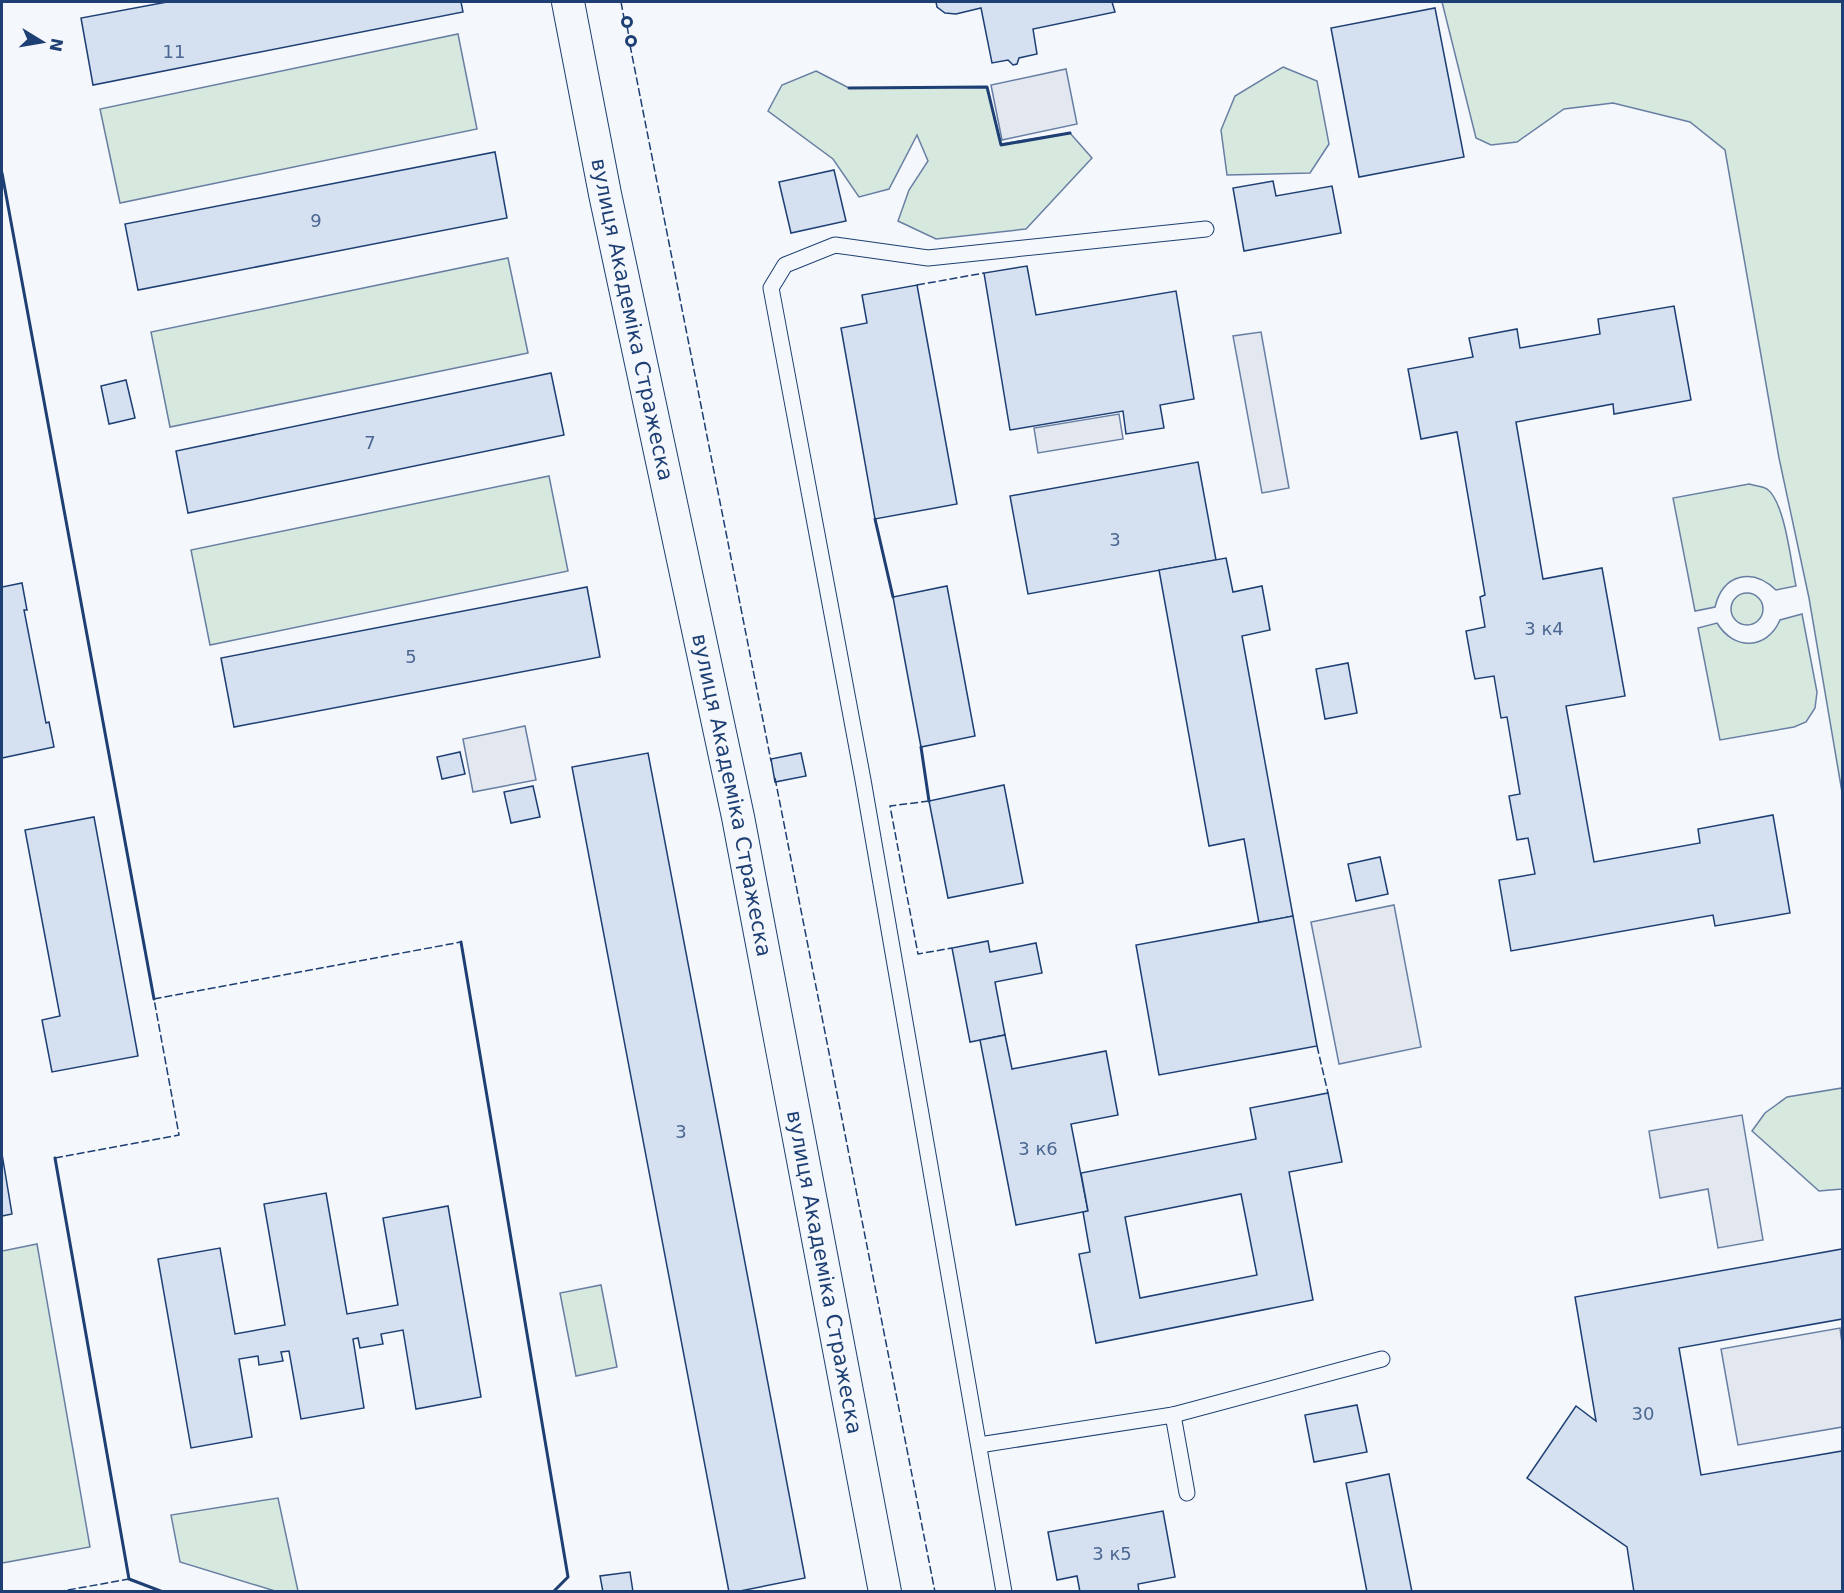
<svg xmlns="http://www.w3.org/2000/svg" width="1844" height="1593" viewBox="0 0 1844 1593" font-family="'DejaVu Sans',sans-serif">
	<style>
		.green { fill: #d7e8df; stroke: #687fa3; stroke-width: 1.5 }
		.parking { fill: #e3e8f0; stroke: #687fa3; stroke-width: 1.5 }
		.building { fill: #d5e0f0; stroke: #1d3f73; stroke-width: 1.5; fill-rule: evenodd }
		.lines { fill: none; stroke-linecap: round; stroke-linejoin: round }
		.lane-casing { stroke: #1d3f73; stroke-width: 17 }
		.street-casing { stroke: #1d3f73; stroke-width: 34 }
		.lane { stroke: #f4f7fb; stroke-width: 15 }
		.street { stroke: #f4f7fb; stroke-width: 32 }
		.fence { stroke: #1d3f73; stroke-width: 1.5; stroke-dasharray: 8 3; stroke-linecap: butt }
		.wall { stroke: #1d3f73; stroke-width: 3 }
		.labels { text-anchor: middle; stroke-width: 4.5; stroke-linejoin: round; paint-order: stroke }
		.number-label { font-size: 18px; fill: #4b6792 }
		.street-label { font-size: 21px; fill: #1d3f73; stroke: #f4f7fb }
	</style>
	<rect width="100%" height="100%" fill="#f4f7fb"/>
	<g class="green">
		<polygon points="1442,2 1842,2 1842,792 1809,598 1779,458 1725,150 1690,122 1613,103 1564,109 1517,142 1491,145 1476,138"/>
		<polygon points="458,34 477,129 120,203 100,109"/>
		<polygon points="1283,67 1317,81 1329,144 1310,173 1227,175 1221,130 1235,96"/>
		<polygon points="816,71 849,88 987,87 1001,144 1070,133 1092,158 1026,229 936,239 898,221 909,190 928,161 917,135 889,189 859,197 833,159 768,111 782,85"/>
		<polygon points="508,258 528,353 170,427 151,332"/>
		<polygon points="549,476 568,571 210,645 191,550"/>
		<path d="M1749,484C1755,486 1762,486 1767,489C1785,502 1791,563 1796,586L1776,590C1752,567 1723,574 1715,607L1695,611L1673,498Z"/>
		<circle cx="1747" cy="609" r="16"/>
		<path d="M1802,614L1817,692L1815,708L1806,722L1794,727L1720,740L1698,628L1717,623C1734,651 1767,650 1780,620Z"/>
		<polygon points="1842,1088 1842,1189 1819,1191 1752,1131 1765,1113 1787,1097"/>
		<polygon points="37,1244 90,1547 2,1563 2,1251"/>
		<polygon points="601,1285 617,1367 576,1376 560,1293"/>
		<polygon points="278,1498 298,1591 275,1591 180,1562 171,1515"/>
	</g>
	<g class="parking">
		<polygon points="1066,69 1077,124 1002,140 991,85"/>
		<polygon points="1261,332 1289,488 1262,493 1233,336"/>
		<polygon points="1119,414 1123,439 1038,453 1034,428"/>
		<polygon points="525,726 536,780 473,792 463,739"/>
		<polygon points="1394,905 1421,1047 1339,1064 1311,922"/>
		<polygon points="1742,1115 1763,1240 1718,1248 1708,1189 1660,1198 1649,1131"/>
		<polygon points="1840,1328 1842,1343 1842,1427 1738,1445 1721,1349"/>
	</g>
	<g class="building">
		<polygon points="167,2 461,2 463,12 93,85 81,18"/>
		<polygon points="936,2 1112,2 1115,12 1033,29 1037,54 1019,58 1017,64 1013,65 1008,60 992,63 981,8 956,14 945,13 937,7"/>
		<polygon points="1435,8 1464,157 1359,177 1331,28"/>
		<polygon points="495,152 507,218 138,290 125,224"/>
		<polygon points="834,170 846,221 791,233 779,182"/>
		<polygon points="1273,181 1276,196 1332,186 1341,233 1244,251 1233,188"/>
		<polygon points="1027,266 1036,315 1176,291 1194,399 1160,405 1164,428 1126,434 1123,411 1010,430 984,273"/>
		<polygon points="917,285 957,504 875,519 841,328 867,323 862,295"/>
		<polygon points="1674,306 1691,400 1614,414 1613,404 1516,422 1543,579 1602,568 1625,696 1566,706 1594,862 1700,843 1698,829 1773,815 1790,913 1715,926 1713,915 1511,951 1499,880 1535,874 1528,838 1517,840 1509,796 1520,794 1507,717 1501,718 1494,676 1475,679 1473,670 1466,631 1485,627 1480,597 1485,595 1457,432 1421,439 1408,369 1473,357 1469,338 1517,329 1520,348 1600,334 1598,319"/>
		<polygon points="551,373 564,435 188,513 176,451"/>
		<polygon points="126,380 135,418 109,424 101,386"/>
		<polygon points="1198,462 1216,560 1028,594 1010,496"/>
		<polygon points="1226,558 1233,592 1262,586 1270,630 1242,636 1293,916 1259,923 1244,839 1209,846 1159,570"/>
		<polygon points="22,583 27,610 24,610 46,723 49,722 54,747 2,758 2,587"/>
		<polygon points="947,586 975,736 921,747 893,597"/>
		<polygon points="587,587 600,657 234,727 221,658"/>
		<polygon points="1348,663 1357,713 1325,719 1316,669"/>
		<polygon points="460,752 465,774 442,779 437,757"/>
		<polygon points="648,753 805,1578 735,1592 729,1592 572,767"/>
		<polygon points="801,753 806,776 775,782 771,759"/>
		<polygon points="1004,785 1023,883 948,898 929,801"/>
		<polygon points="533,786 540,817 511,823 504,792"/>
		<polygon points="94,817 138,1056 52,1072 42,1020 60,1016 25,830"/>
		<polygon points="1380,857 1388,894 1356,901 1348,864"/>
		<polygon points="1293,916 1317,1046 1159,1075 1136,945"/>
		<polygon points="988,941 990,952 1036,943 1042,973 995,982 1005,1035 970,1042 952,948"/>
		<polygon points="1005,1035 1012,1069 1106,1051 1118,1115 1071,1124 1088,1211 1016,1225 980,1040"/>
		<path d="M1328,1093L1342,1162L1289,1172L1313,1300L1096,1343L1079,1254L1090,1252L1083,1212L1088,1211L1081,1173L1256,1139L1250,1108ZM1241,1194L1257,1275L1140,1298L1125,1217Z"/>
		<polygon points="2,1154 12,1214 2,1216"/>
		<polygon points="326,1193 347,1314 398,1305 383,1218 448,1206 481,1397 416,1409 403,1330 381,1334 383,1344 360,1348 358,1338 353,1339 364,1408 301,1419 289,1351 281,1352 283,1361 259,1365 258,1356 239,1359 252,1437 191,1448 158,1259 220,1248 235,1334 285,1325 264,1204"/>
		<polygon points="1842,1249 1842,1319 1679,1348 1701,1475 1842,1451 1842,1592 1634,1592 1627,1547 1527,1478 1576,1406 1596,1421 1575,1297"/>
		<polygon points="1357,1405 1367,1452 1314,1462 1305,1415"/>
		<polygon points="1389,1474 1412,1592 1367,1592 1346,1483"/>
		<polygon points="1163,1511 1175,1577 1138,1584 1139,1592 1080,1592 1077,1576 1057,1580 1048,1532"/>
		<polygon points="630,1572 633,1592 603,1592 600,1576"/>
	</g>
	<g class="lines">
		<defs>
			<g id="lane">
				<polyline points="1173,1415 1187,1493"/>
				<polyline points="979,1445 1173,1415 1382,1359"/>
				<polyline points="1004,1592 863,780 771,288 785,265 835,245 928,258 1206,229"/>
			</g>
			<g id="street">
				<path id="s1" d="M568,2L605,194L738,817L885,1592"/>
			</g>
		</defs>
		<use href="#lane" class="lane-casing"/>
		<use href="#street" class="street-casing"/>
		<use href="#lane" class="lane"/>
		<use href="#street" class="street"/>
		<g class="fence">
			<polyline points="621,2 624,18"/>
			<polyline points="627,26 629,37"/>
			<polyline points="630,45 771,761"/>
			<polyline points="917,285 984,273"/>
			<polyline points="775,778 935,1592"/>
			<polyline points="929,801 890,806 918,954 952,948"/>
			<polyline points="1317,1046 1328,1093"/>
			<polyline points="55,1158 179,1135 154,999 461,942"/>
			<polyline points="57,1592 129,1579"/>
		</g>
		<g class="wall">
			<circle cx="627" cy="22" r="4.5"/>
			<circle cx="631" cy="41" r="4.5"/>
			<polyline points="849,88 987,87 1001,145 1070,133"/>
			<polyline points="2,173 154,999"/>
			<polyline points="875,519 893,597"/>
			<polyline points="921,747 929,801"/>
			<polyline points="461,942 568,1577 553,1592"/>
			<polyline points="55,1158 129,1579 163,1592"/>
		</g>
	</g>
	<g class="labels">
		<g class="number-label">
			<text x="174" y="58">11</text>
			<text x="316" y="227">9</text>
			<text x="370" y="449">7</text>
			<text x="1115" y="546">3</text>
			<text x="1544" y="635">3 к4</text>
			<text x="411" y="663">5</text>
			<text x="681" y="1138">3</text>
			<text x="1038" y="1155">3 к6</text>
			<text x="1643" y="1420">30</text>
			<text x="1112" y="1560">3 к5</text>
		</g>
		<g class="street-label">
			<text dy="7" stroke="none"><textPath href="#s1" startOffset="324">вулиця Академіка Стражеска</textPath></text>
			<text dy="7" stroke="none"><textPath href="#s1" startOffset="810">вулиця Академіка Стражеска</textPath></text>
			<text dy="7" stroke="none"><textPath href="#s1" startOffset="1296">вулиця Академіка Стражеска</textPath></text>
		</g>
	</g>
	<rect width="1844" height="1593" fill="none" stroke="#1d3f73" stroke-width="6"/>
	<g transform="translate(42 42) rotate(101)" stroke="#f4f7fb" stroke-width="4.5" paint-order="stroke">
	<path d="M0-4.5L10 22L0 15L-10 22Z" fill="#1d3f73"/>
	<text y="-9" font-size="16" font-weight="bold" text-anchor="middle" fill="#1d3f73">N</text>
	</g>
</svg>
